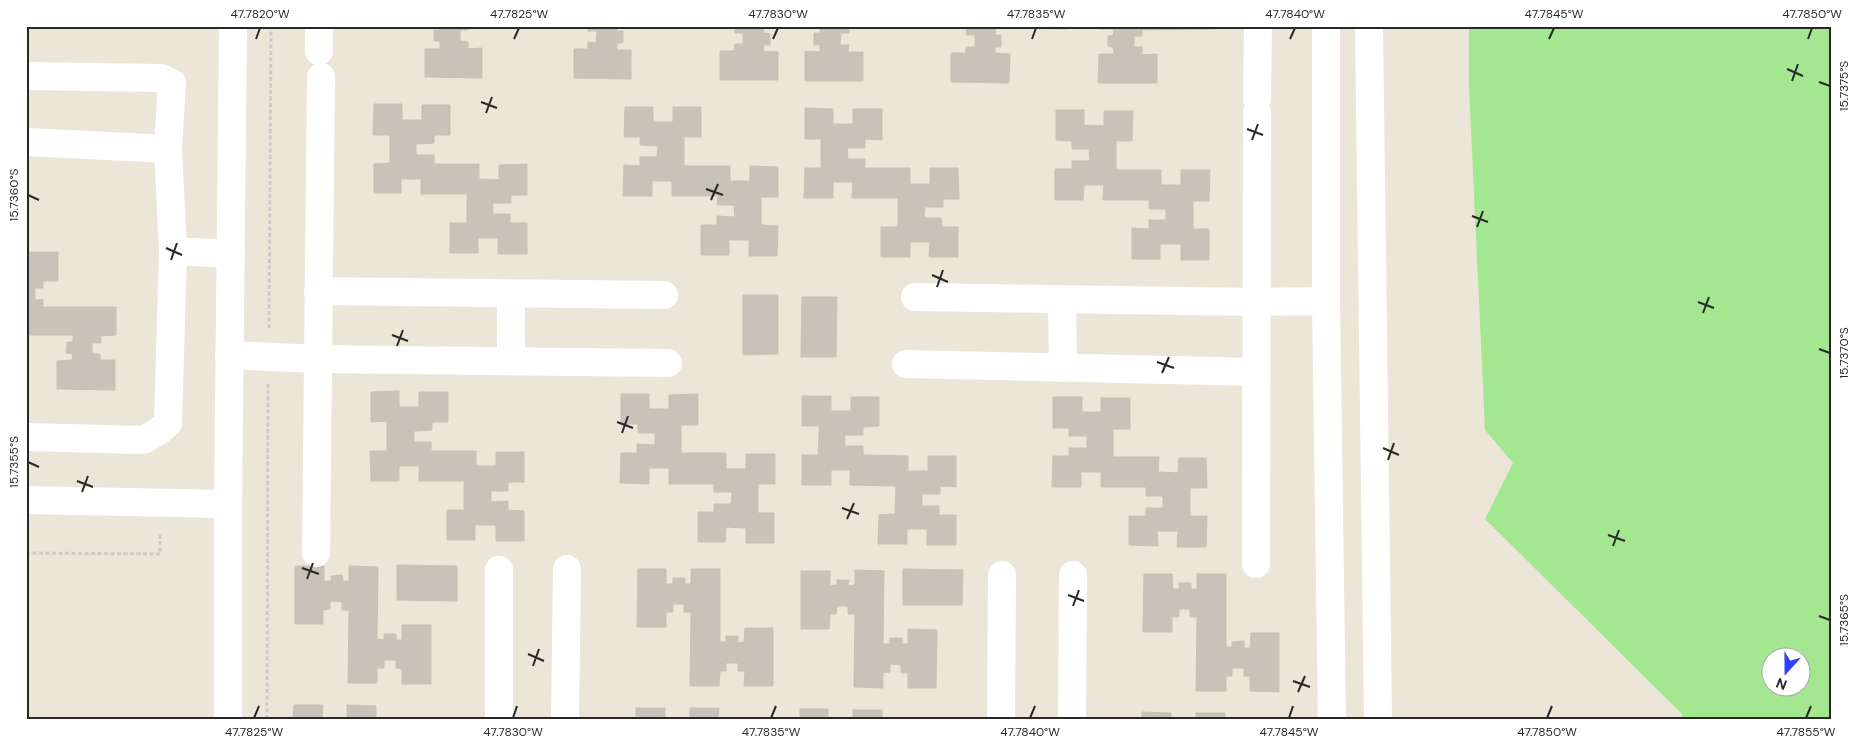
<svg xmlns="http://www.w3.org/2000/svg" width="1858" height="745" viewBox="0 0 1858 745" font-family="'DM Sans',sans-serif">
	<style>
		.green { fill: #a3e790; fill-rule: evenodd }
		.building { fill: #c7c3b8; stroke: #c7c2b2 }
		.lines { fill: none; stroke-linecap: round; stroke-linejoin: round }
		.path { stroke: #cbcbcb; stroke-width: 3; stroke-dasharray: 4 2.5; stroke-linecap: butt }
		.minor { stroke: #fff; stroke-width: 28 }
		.ticks { fill: none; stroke: #282828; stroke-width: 2 }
		.neatline { fill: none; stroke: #282828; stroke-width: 2 }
		.ticks-label { font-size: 12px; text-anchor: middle; fill: #282828 }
	</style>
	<rect width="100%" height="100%" fill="#ece6d8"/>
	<path class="green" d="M1469,26H1832V719H1681L1682,714L1485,519L1513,463L1485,430L1469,87ZM1770,658H1800V688H1770Z"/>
	<g class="building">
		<polygon points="440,26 469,26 468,30 460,30 460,41 468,42 468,49 482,48 482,78 425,77 425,49 440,49 440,41 434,41 434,30 440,30"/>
		<polygon points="588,26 617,26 617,31 623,31 623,43 617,43 617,50 631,50 631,79 574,78 574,49 588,49 588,42 596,43 597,31 588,31"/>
		<polygon points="715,26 764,26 763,33 770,34 770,45 764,45 763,51 778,52 778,80 720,80 720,51 734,51 735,44 743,44 743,33 735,33 735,26"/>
		<polygon points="820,26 922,26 849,27 849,33 841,33 840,45 849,45 848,52 863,52 863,81 805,81 805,51 820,52 820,45 814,45 814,33 820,33"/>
		<polygon points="952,26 1068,26 1068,29 996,28 995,35 1001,35 1001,47 995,47 995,53 1010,54 1009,83 951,82 951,53 966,53 966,47 975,47 975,35 966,35 967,28 952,28"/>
		<polygon points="1099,26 1215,26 1215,29 1142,30 1142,36 1134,36 1134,47 1142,47 1142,55 1157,54 1157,83 1098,83 1099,54 1114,54 1113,47 1108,46 1108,36 1114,35 1113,29 1099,29"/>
		<polygon points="374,104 402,104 402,120 422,120 422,105 450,105 450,135 434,135 434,143 416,144 416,155 434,155 434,164 479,164 479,179 499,180 499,165 527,164 527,195 511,195 511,203 493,203 493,214 510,214 510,223 527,223 527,254 498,254 498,238 478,238 478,253 450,253 450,223 467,223 467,194 421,194 421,179 401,179 401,193 374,193 374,164 390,163 390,135 373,135"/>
		<polygon points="625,107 653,107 653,122 673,122 673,107 701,107 701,137 684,137 684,166 730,166 730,181 750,181 750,166 778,167 778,197 761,197 761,225 778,226 777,256 749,256 749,240 729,240 729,255 701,255 701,225 717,225 717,216 735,217 734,205 717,205 718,196 672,196 672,181 652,181 652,196 623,196 624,165 640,166 640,157 657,157 658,146 640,145 640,137 624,137"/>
		<polygon points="805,108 833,109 833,124 853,124 853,109 882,109 882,140 865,139 865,148 847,148 848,159 865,159 865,168 910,168 910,184 930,184 930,168 958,168 959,199 943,199 943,207 925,207 924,218 941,218 942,227 958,227 958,257 929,257 930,242 910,242 910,257 881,257 881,227 898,227 898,198 852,198 853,182 833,182 833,198 804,198 805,168 821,168 821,139 805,139"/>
		<polygon points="1056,110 1084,110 1084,125 1104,126 1104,111 1133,111 1132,141 1116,141 1116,170 1161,170 1161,185 1181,185 1181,170 1210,170 1209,201 1193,201 1193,229 1209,229 1209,260 1181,260 1181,244 1160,244 1160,259 1132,259 1132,228 1149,229 1149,220 1166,220 1166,209 1149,209 1149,200 1103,200 1104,185 1084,185 1083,200 1055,200 1055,169 1072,169 1072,161 1090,161 1089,149 1072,149 1072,141 1056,140"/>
		<polygon points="26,252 58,252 58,281 43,281 43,288 35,288 35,300 43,299 43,307 116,307 116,335 101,336 101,343 92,343 92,354 100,354 100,360 115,360 115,390 57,389 57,361 72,360 73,354 66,353 67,342 73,342 73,335 26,335"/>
		<polygon points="743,295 778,295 778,354 743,355"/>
		<polygon points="802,297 837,297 836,357 801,357"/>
		<polygon points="399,391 399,407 419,407 419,392 448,392 448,422 432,422 432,430 414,431 414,442 431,442 431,451 476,451 476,466 496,466 496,452 524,452 524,482 508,482 508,491 491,491 491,502 508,501 508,510 524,511 524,541 496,541 496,525 475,525 475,540 447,540 447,510 464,510 464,481 419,481 419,466 399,466 399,481 371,481 370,451 387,451 387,421 371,422 371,392"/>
		<polygon points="621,394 649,394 649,409 669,409 669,395 698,394 698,425 681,425 681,453 726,453 726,469 746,469 746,454 775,454 775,484 758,484 758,513 774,513 774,543 746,543 746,528 726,527 725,542 698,542 698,512 714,512 714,504 731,504 732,492 714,492 714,484 669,484 669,468 649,468 649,484 620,483 621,453 637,453 637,444 655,445 655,433 638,433 638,424 621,424"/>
		<polygon points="802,396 831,396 831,411 851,411 851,397 879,397 879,426 863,427 863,435 845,435 845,446 863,446 863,455 908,456 908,471 928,471 928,456 956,456 956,487 940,486 940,494 922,494 922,506 939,506 939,515 956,515 956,545 927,545 927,529 907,529 907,544 878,544 879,515 895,514 896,486 850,485 850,470 831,470 831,485 802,485 802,455 818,455 819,434 819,426 802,426"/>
		<polygon points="1053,397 1082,397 1082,412 1101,412 1101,398 1130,398 1130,429 1113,429 1113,457 1159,457 1158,472 1178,473 1179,458 1206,458 1207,488 1190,488 1190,516 1207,516 1206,547 1177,547 1178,531 1157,531 1158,546 1129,545 1129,516 1146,516 1146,508 1163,508 1163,496 1146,496 1146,487 1101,487 1101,472 1081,472 1081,487 1052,487 1053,456 1069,456 1069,448 1087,448 1087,436 1069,436 1069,428 1053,428"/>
		<polygon points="397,565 457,566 457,601 397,600"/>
		<polygon points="295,566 324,566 324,581 331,581 331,576 342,575 343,581 349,581 349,566 378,567 377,639 384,640 384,634 396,634 396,640 402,640 402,625 431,625 431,684 402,684 402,669 396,668 396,660 384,660 384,668 377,668 377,683 348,683 349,610 342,610 342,602 330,601 330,609 323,610 323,624 295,624"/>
		<polygon points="638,569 666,569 666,584 673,584 673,578 685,578 685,584 691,584 691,569 720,569 720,642 726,642 726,636 738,636 738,643 744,642 745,628 773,628 773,686 744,686 745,671 738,671 738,663 726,663 726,671 720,671 719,686 690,686 691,612 684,612 684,604 673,604 673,612 666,612 666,627 637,627"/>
		<polygon points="903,569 963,570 962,605 903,605"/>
		<polygon points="855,570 884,571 883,644 890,644 890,638 902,638 902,644 908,644 908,629 937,630 936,688 908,688 908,673 901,673 901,665 890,664 890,672 883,673 883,688 854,687 855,614 848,614 848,606 837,606 836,614 830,614 829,629 801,629 801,571 830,571 830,586 837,585 837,580 849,580 848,586 855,585"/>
		<polygon points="1144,574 1172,574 1173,589 1179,589 1179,583 1191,583 1191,589 1197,589 1197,574 1226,574 1226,647 1232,647 1232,642 1244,641 1244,648 1250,648 1251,633 1279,633 1279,692 1250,691 1250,676 1244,676 1244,668 1232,668 1232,676 1226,676 1226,691 1196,691 1197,617 1190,617 1190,609 1179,609 1179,617 1172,617 1172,632 1143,632"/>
		<polygon points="294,705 323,705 322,719 293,719"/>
		<polygon points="347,705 376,706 376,719 347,719"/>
		<rect x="636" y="708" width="29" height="11"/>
		<polygon points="690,708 719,708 718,719 690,719"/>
		<rect x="800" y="709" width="28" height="10"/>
		<rect x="853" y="710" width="29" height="9"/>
		<polygon points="1142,712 1171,713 1171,719 1142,719"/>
		<rect x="1196" y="713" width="29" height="6"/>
	</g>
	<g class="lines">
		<g class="path">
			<polyline points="269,328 271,26"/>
			<polyline points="26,553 160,554 160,532"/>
			<polyline points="267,719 268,384"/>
		</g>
		<g class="minor">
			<polyline points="1326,26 1326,301 1332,719"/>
			<polyline points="1369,26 1378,719"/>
			<polyline points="319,51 319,26"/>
			<polyline points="26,76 161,78 172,83 168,149 173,251"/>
			<polyline points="1257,98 1258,26"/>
			<polyline points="26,142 168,149"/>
			<polyline points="318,291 664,295"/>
			<polyline points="915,297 1256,302 1326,301"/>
			<polyline points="1062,299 1063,367"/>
			<polyline points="229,355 318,359 668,363"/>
			<polyline points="511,360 511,294"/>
			<polyline points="906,364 1255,372"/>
			<polyline points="26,437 143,440 159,431 168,423 173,251 231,254"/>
			<polyline points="26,500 228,504"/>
			<polyline points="316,553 321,77"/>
			<polyline points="1256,564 1257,112"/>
			<polyline points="228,719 228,504 233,26"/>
			<polyline points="499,719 499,570"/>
			<polyline points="565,719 567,569"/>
			<polyline points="1001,719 1002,575"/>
			<polyline points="1072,719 1073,575"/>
		</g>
	</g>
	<path class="ticks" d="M256,39L260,28M514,39L519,28M773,39L778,28M1032,39L1036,28M1290,39L1295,28M1549,39L1554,28M1808,39L1812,28M1787,69L1803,76M1792,81L1798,64M1819,82L1830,86M481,102L497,108M486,113L492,97M1247,129L1263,135M1252,140L1258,124M706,189L723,195M28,195L39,200M711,200L718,184M1472,216L1488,222M1477,227L1483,211M166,248L182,255M171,260L177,243M932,275L948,282M937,287L943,270M1698,302L1714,308M1703,313L1709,297M392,335L408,341M397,346L403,330M1819,349L1830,353M1157,362L1174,368M1162,373L1169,357M617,422L633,428M622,433L628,416M1383,448L1399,455M1388,460L1394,443M28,462L39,467M77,481L93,487M82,492L88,476M842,508L859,514M847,519L854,503M1608,535L1625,541M1613,546L1619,530M302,568L319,574M307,579L313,563M1068,595L1084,601M1073,606L1079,590M1819,616L1830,620M528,654L544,661M533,666L539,649M1293,681L1310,687M1298,692L1305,676M254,718L259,706M513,718L517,706M771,718L776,706M1030,718L1035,706M1289,718L1293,706M1547,718L1552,706M1806,718L1811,706"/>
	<rect width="1858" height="745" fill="none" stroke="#ffffff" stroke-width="55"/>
	<g transform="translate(1786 672) rotate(201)"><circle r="24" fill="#ffffff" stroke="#a9a9a9"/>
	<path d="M0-4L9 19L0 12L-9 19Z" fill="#323fff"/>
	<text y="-8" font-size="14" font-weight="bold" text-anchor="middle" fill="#282828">N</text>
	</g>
	<rect x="28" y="28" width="1802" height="690" class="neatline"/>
	<g class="ticks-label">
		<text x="260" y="18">47.7820°W</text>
		<text x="519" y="18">47.7825°W</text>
		<text x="778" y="18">47.7830°W</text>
		<text x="1036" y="18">47.7835°W</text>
		<text x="1295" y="18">47.7840°W</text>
		<text x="1554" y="18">47.7845°W</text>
		<text x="1812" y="18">47.7850°W</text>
		<text transform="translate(1844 86) rotate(-90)" y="4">15.7375°S</text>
		<text transform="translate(14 195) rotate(-90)" y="4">15.7360°S</text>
		<text transform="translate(1844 353) rotate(-90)" y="4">15.7370°S</text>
		<text transform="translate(14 462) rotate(-90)" y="4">15.7355°S</text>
		<text transform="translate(1844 620) rotate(-90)" y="4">15.7365°S</text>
		<text x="254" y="736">47.7825°W</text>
		<text x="513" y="736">47.7830°W</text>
		<text x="771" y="736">47.7835°W</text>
		<text x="1030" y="736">47.7840°W</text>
		<text x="1289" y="736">47.7845°W</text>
		<text x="1547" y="736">47.7850°W</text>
		<text x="1806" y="736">47.7855°W</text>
	</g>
</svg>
